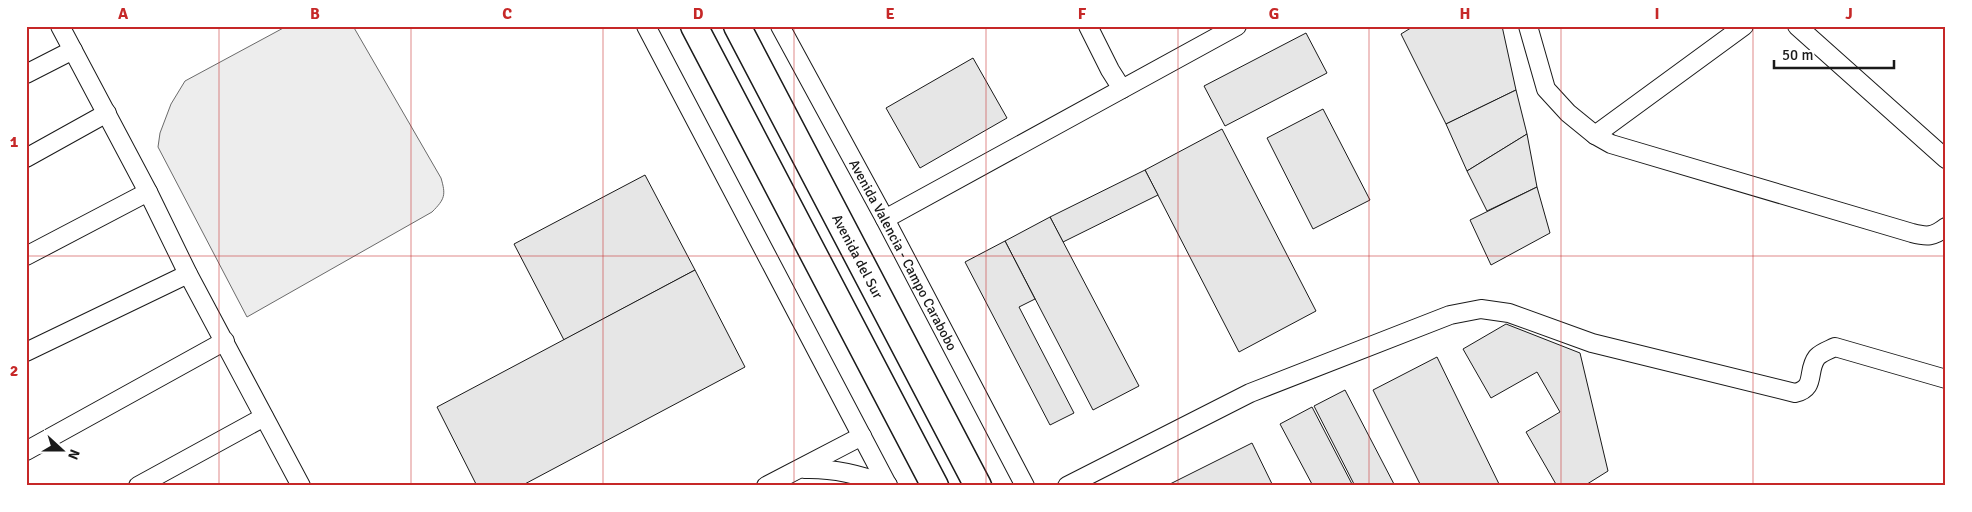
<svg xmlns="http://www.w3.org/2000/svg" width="1972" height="512" viewBox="0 0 1972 512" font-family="Signika,sans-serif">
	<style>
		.green { fill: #ededed; stroke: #6a6a6a }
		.building { fill: #e6e6e6; stroke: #1a1a1a }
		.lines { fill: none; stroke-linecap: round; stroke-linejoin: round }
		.minor-casing { stroke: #1a1a1a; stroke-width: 20 }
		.highway-casing { stroke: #1a1a1a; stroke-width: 29 }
		.minor { stroke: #fff; stroke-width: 18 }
		.highway { stroke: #fff; stroke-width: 26 }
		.grid { fill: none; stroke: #c62828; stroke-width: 1; stroke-opacity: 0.55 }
		.labels { text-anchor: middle; stroke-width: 4; stroke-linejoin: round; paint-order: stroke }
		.street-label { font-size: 14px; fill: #1a1a1a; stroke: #fff }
		.neatline { fill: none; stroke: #c62828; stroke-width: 2 }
		.grid-label { font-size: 16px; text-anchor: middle; font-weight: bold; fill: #c62828 }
	</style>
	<rect width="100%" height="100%" fill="#fff"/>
	<path class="green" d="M287,26H353L441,178C446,195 445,199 432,212L247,317L158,147L160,133L171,104L185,81Z"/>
	<g class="building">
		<polygon points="1414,26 1502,26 1516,90 1446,124 1401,34"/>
		<polygon points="1306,33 1327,73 1225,126 1204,86"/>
		<polygon points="973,58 1007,118 920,168 886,108"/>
		<polygon points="1516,90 1527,134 1467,171 1446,124"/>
		<polygon points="1323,109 1370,200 1313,229 1267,138"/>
		<polygon points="1222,129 1316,311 1239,352 1145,170"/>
		<polygon points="1527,134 1537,187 1487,211 1467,171"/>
		<polygon points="1145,170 1158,195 1063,242 1050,217"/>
		<polygon points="645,175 695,270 564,340 514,244"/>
		<polygon points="1537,187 1550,233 1491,265 1470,220"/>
		<polygon points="1050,217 1139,386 1093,410 1005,241"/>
		<polygon points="1005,241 1035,299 1019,307 1074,413 1050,425 965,262"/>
		<polygon points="695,270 745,367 521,486 477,486 437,407"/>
		<polygon points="1506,324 1580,353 1608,471 1584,486 1557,486 1526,432 1560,412 1537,372 1491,398 1463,349"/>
		<polygon points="1437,357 1500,486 1421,486 1373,390"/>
		<polygon points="1345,390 1395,486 1355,486 1314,406"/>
		<polygon points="1312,407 1353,486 1313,486 1280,424"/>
		<polygon points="1252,443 1273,486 1166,486"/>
	</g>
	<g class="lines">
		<defs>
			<g id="minor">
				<polyline points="60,26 148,192 188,274 301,486"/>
				<polyline points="646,26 888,486"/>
				<path id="s1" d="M780,26L885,219L1025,486"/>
				<polyline points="1088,26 1110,70 1122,89"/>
				<path d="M1528,26L1546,89L1568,113L1595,135L1611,144L1912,233C1927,237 1933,237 1946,227"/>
				<polyline points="1797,26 1946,159"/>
				<polyline points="26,74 73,50"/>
				<polyline points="1595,135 1744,26"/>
				<polyline points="26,158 107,113"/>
				<polyline points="885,219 1237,26"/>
				<polyline points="26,256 148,192"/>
				<polyline points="26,352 188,274"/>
				<polyline points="26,451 225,341"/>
				<path d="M804,469C834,468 860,475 888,485"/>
				<polyline points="138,486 264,417"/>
				<polyline points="766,486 862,436"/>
				<path d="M1067,486L1250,393L1450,315L1481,309L1509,313L1592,343L1795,393C1817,388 1806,371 1817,357C1822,352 1829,350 1835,347L1946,379"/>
			</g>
			<g id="highway">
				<polyline points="694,26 935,486"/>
				<path id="s2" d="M737,26L978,486"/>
			</g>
		</defs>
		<use href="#minor" class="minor-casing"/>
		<use href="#highway" class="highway-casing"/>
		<use href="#minor" class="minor"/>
		<use href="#highway" class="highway"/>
	</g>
	<path class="grid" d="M219,26V486M411,26V486M603,26V486M794,26V486M986,26V486M1178,26V486M1369,26V486M1561,26V486M1753,26V486M26,256H1946"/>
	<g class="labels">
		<g class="street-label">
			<text dy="5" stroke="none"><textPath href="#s1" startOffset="260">Avenida Valencia - Campo Carabobo</textPath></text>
			<text dy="5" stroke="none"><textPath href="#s2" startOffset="260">Avenida del Sur</textPath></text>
		</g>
	</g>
	<rect width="1972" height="512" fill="none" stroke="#ffffff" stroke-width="55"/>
	<g transform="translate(62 450) rotate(111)" stroke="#ffffff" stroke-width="4" paint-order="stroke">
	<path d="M0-4L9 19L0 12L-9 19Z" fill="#1a1a1a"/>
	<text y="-8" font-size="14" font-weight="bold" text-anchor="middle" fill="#1a1a1a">N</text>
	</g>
	<path d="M1774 60v8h120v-8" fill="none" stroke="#1a1a1a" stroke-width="2.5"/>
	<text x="1782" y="60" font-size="15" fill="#1a1a1a" stroke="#ffffff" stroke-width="4" paint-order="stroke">50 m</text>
	<rect x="28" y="28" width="1916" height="456" class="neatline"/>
	<g class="grid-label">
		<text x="123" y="19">A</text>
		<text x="315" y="19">B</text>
		<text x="507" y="19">C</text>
		<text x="698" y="19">D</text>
		<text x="890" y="19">E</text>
		<text x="1082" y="19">F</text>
		<text x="1274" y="19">G</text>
		<text x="1465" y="19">H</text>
		<text x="1657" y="19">I</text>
		<text x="1849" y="19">J</text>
		<text x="14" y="147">1</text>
		<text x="14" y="376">2</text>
	</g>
</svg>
